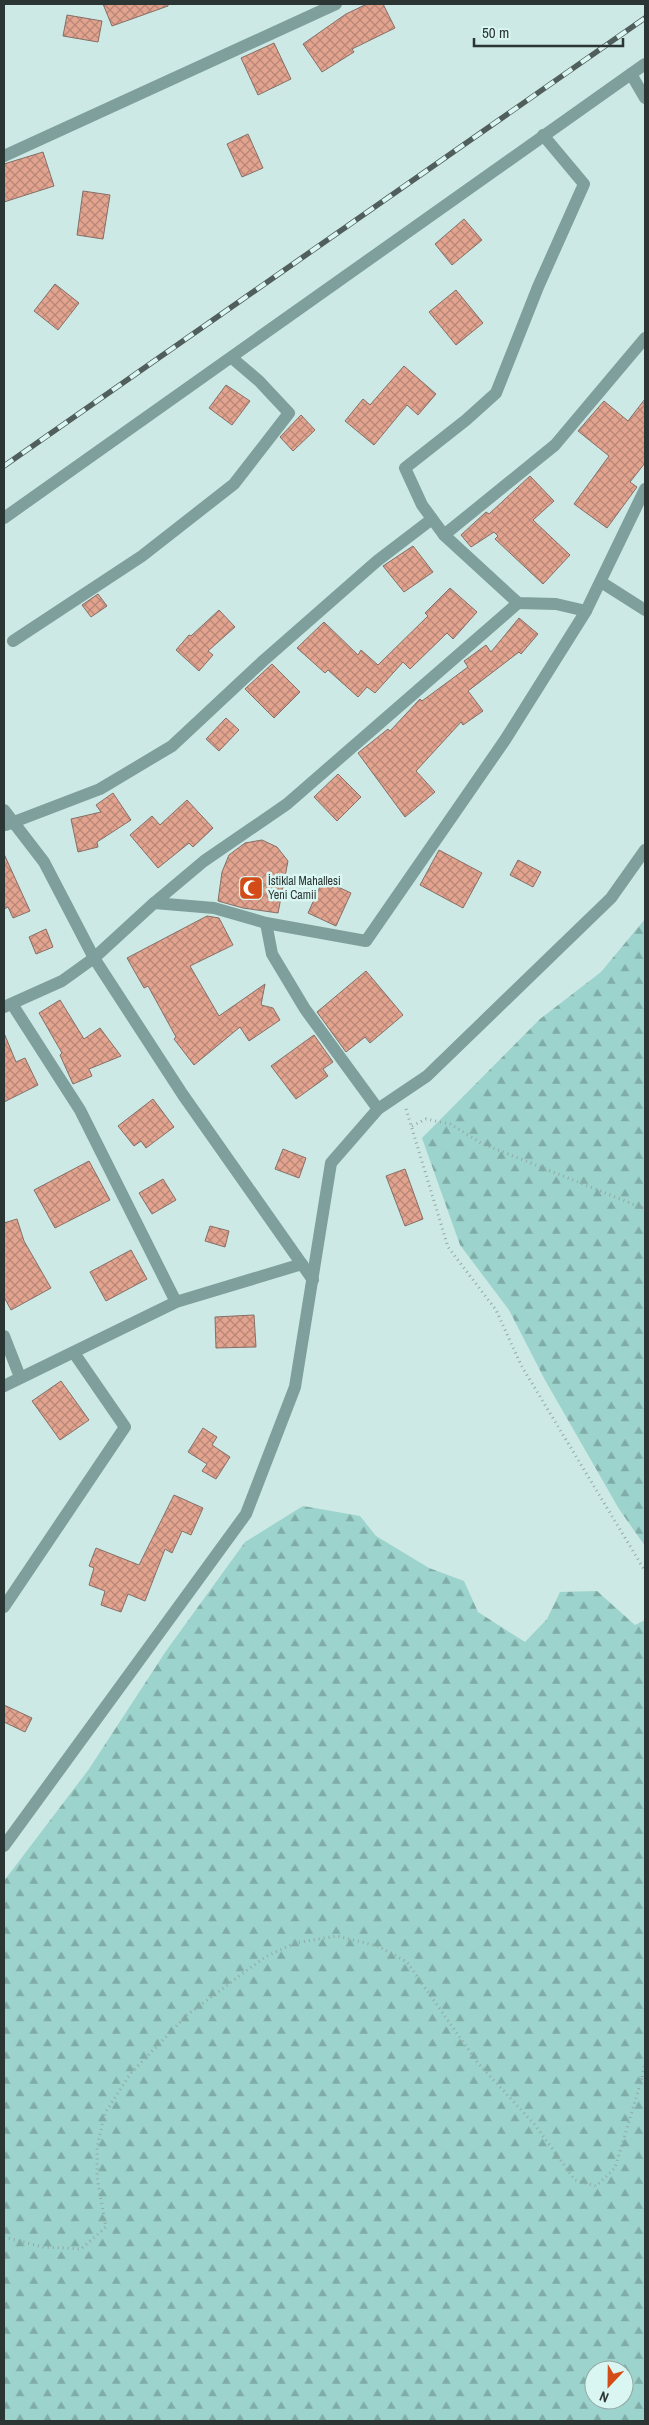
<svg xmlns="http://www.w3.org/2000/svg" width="649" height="2425" viewBox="0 0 649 2425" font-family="'Archivo Narrow',sans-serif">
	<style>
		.forest { fill: url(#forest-firs); fill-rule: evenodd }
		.building { fill: url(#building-cross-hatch); stroke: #856f68 }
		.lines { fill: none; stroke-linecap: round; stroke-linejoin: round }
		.path { stroke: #93a9a6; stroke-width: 3; stroke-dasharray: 1 4; stroke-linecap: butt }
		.minor { stroke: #7e9f9b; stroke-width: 12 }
		.tertiary { stroke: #7e9f9b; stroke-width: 12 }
		.rail-casing { stroke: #505e5c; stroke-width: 5.5 }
		.rail { stroke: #daf6f2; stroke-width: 4; stroke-dasharray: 11; stroke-linecap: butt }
		.labels { text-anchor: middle; stroke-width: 5; stroke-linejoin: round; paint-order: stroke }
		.poi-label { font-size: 12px; fill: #2b3634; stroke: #daf6f2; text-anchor: start }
	</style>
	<defs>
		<pattern id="forest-firs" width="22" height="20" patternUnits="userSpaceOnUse" patternTransform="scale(1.25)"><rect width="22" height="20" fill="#9cd3cc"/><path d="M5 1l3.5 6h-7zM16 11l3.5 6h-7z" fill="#7faca6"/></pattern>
		<pattern id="building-cross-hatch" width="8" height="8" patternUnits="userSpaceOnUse" patternTransform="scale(1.25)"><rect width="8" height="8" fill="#e3a48f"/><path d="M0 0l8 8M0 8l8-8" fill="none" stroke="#b88676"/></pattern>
	</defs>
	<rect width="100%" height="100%" fill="#cde9e5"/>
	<g class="forest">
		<polygon points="645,919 645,1546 619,1509 545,1380 509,1310 460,1245 422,1138 540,1019 601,972"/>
		<path d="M303,1506L360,1516L376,1536L429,1568L464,1581L478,1612L525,1642L547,1619L560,1592L597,1591L635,1625L645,1620V2421H4V1881L89,1769L166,1651L245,1542ZM594,2370H624V2400H594Z"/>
	</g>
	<g class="building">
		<polygon points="103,4 168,4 168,6 112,26"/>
		<polygon points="367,4 383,4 395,28 352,49 354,52 322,72 303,44 346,14"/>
		<polygon points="67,15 102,21 98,42 63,36"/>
		<polygon points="274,43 291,79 258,95 241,58"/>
		<polygon points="248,134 263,168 242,177 227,144"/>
		<polygon points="43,152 54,186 4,202 4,164"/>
		<polygon points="83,191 110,195 103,239 77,235"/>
		<polygon points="464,219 482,240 452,265 435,244"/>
		<polygon points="55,284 79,303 58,330 34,311"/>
		<polygon points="456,290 483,323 456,345 429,312"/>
		<polygon points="404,366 436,394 418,415 407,405 374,445 345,421 363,399 370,405"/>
		<polygon points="226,385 250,401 232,425 209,408"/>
		<polygon points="645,399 645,463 630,482 637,487 607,528 574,504 609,456 578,431 604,401 628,421"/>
		<polygon points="301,415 315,430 293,451 280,437"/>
		<polygon points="530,476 554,501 533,520 570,555 543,584 495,539 498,536 494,532 471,547 461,535 486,512 489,514"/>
		<polygon points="413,546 433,572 404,592 383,566"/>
		<polygon points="450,588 477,612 453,639 447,633 410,669 403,662 375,693 367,687 358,697 328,670 325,673 297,648 324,622 358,655 361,650 378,665 428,616 425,613"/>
		<polygon points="98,594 107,606 91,617 82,605"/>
		<polygon points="219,610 235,627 208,651 213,655 199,671 176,650 189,635 191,636"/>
		<polygon points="519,618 538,634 521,654 519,652 468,691 483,711 463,725 461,722 416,771 435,792 405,817 358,753 388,729 390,731 420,699 422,701 468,667 464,661 467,659 486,645 491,652"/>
		<polygon points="272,664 300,692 274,718 245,689"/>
		<polygon points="226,718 239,730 219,751 206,739"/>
		<polygon points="338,774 361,797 337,821 314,797"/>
		<polygon points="113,793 131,820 97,842 98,847 78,852 71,819 101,812 96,805"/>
		<polygon points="187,800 213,828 193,847 189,843 158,868 130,835 152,816 160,825"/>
		<polygon points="262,840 277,847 288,861 278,913 243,908 218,901 222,872 229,855 245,843"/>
		<polygon points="439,850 482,873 463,908 420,885"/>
		<polygon points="4,854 30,911 13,918 8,907 4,909"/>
		<polygon points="518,860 541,872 533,887 510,875"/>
		<polygon points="323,880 351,893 336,926 308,913"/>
		<polygon points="207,916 219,918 233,945 190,966 219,1016 265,984 261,1005 273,1008 280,1020 249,1041 240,1027 194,1065 174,1039 176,1037 148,986 144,988 127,958"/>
		<polygon points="46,929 53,947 36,954 29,937"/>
		<polygon points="366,971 403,1015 370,1043 365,1037 346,1052 317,1012"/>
		<polygon points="60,1000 84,1039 100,1028 121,1056 89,1069 92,1076 73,1084 60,1055 62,1053 39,1013"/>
		<polygon points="4,1033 16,1062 25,1058 38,1085 4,1102"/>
		<polygon points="314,1035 333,1062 323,1069 328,1076 296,1099 271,1066"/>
		<polygon points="153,1099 174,1127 146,1148 141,1141 134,1146 118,1126"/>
		<polygon points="283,1149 306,1158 299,1178 275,1169"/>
		<polygon points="89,1161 110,1200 55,1228 34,1190"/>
		<polygon points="405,1169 423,1219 405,1226 386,1176"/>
		<polygon points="163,1179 176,1200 152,1214 139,1193"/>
		<polygon points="17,1219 24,1241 51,1288 11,1310 4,1297 4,1223"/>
		<polygon points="210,1226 229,1231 225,1247 205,1241"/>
		<polygon points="131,1250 147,1279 106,1301 90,1272"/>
		<polygon points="254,1315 256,1347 216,1348 215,1317"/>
		<polygon points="61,1381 89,1420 60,1440 32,1401"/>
		<polygon points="203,1428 217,1437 212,1445 230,1457 216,1479 202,1471 207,1464 188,1452"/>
		<polygon points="174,1495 203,1508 191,1535 182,1531 172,1553 165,1549 145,1601 128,1594 121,1612 101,1605 105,1591 89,1585 94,1568 89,1566 96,1548 139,1565"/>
		<polygon points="4,1705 32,1718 25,1732 4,1722"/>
	</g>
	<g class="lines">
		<g class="path">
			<polyline points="406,1109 448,1247 496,1310 521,1365 645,1571"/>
			<polyline points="412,1126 426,1119 450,1124 481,1143 645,1209"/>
			<polyline points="642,2077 645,2063"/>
			<polyline points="4,2237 43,2247 81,2249 106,2227 97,2177 97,2147 105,2113 131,2073 187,2015 265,1957 295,1943 337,1936 378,1946 407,1962 477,2062 535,2125 575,2180 596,2186 615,2168 642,2078 645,2076"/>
		</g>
		<g class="minor">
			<polyline points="631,74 645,98"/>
			<polyline points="543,135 584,184 538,287 496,393 466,420 405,468 422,505 444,535 518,603 556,604 586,611"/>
			<polyline points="4,518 645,64"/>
			<polyline points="444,535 555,445 645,338"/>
			<polyline points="601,582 645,610"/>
			<polyline points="13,641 142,556 234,484 289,413 259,381 232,358"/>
			<polyline points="4,810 44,862 94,958 183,1095 313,1280"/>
			<polyline points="6,825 100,789 172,746 263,661 377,561 432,519"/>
			<polyline points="154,903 214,908 266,923 366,941 505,740 586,611 645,489"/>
			<polyline points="266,923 272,954 305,1009 378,1109"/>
			<polyline points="12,1004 80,1110 176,1302"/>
			<polyline points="4,1007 62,981 94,958 154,903 204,861 287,804 518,603"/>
			<polyline points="4,1336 20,1377"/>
			<polyline points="4,1386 176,1302 302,1264"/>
			<polyline points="4,1607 125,1427 74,1353"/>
		</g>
		<g class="tertiary">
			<polyline points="4,156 336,4"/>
			<polyline points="4,1846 246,1514 295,1387 331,1163 378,1109 427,1076 611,898 645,850"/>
		</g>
		<defs>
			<polyline id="rail" points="4,466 645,18"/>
		</defs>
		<use href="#rail" class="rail-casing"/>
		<use href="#rail" class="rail"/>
	</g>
	<defs>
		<symbol id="mosque-square" viewBox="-11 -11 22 22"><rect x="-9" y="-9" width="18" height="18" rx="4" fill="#d34c18" stroke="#daf6f2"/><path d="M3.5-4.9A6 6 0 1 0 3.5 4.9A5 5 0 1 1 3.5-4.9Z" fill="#fff"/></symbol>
	</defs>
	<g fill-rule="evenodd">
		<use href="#mosque-square" x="237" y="874" width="28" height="28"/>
	</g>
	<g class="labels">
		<g class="poi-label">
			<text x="268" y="885">İstiklal Mahallesi<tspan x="268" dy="14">Yeni Camii</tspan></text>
		</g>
	</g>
	<rect width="649" height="2425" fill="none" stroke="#2b3634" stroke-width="10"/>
	<g transform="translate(609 2385) rotate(202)"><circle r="24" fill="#daf6f2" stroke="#94a9a6"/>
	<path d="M0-4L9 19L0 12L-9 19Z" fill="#d34c18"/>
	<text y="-8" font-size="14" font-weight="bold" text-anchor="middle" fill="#2b3634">N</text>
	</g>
	<path d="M474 38v8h149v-8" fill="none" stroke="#2b3634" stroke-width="2.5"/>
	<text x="482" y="38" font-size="15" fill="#2b3634" stroke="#daf6f2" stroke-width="4" paint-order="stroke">50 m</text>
</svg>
